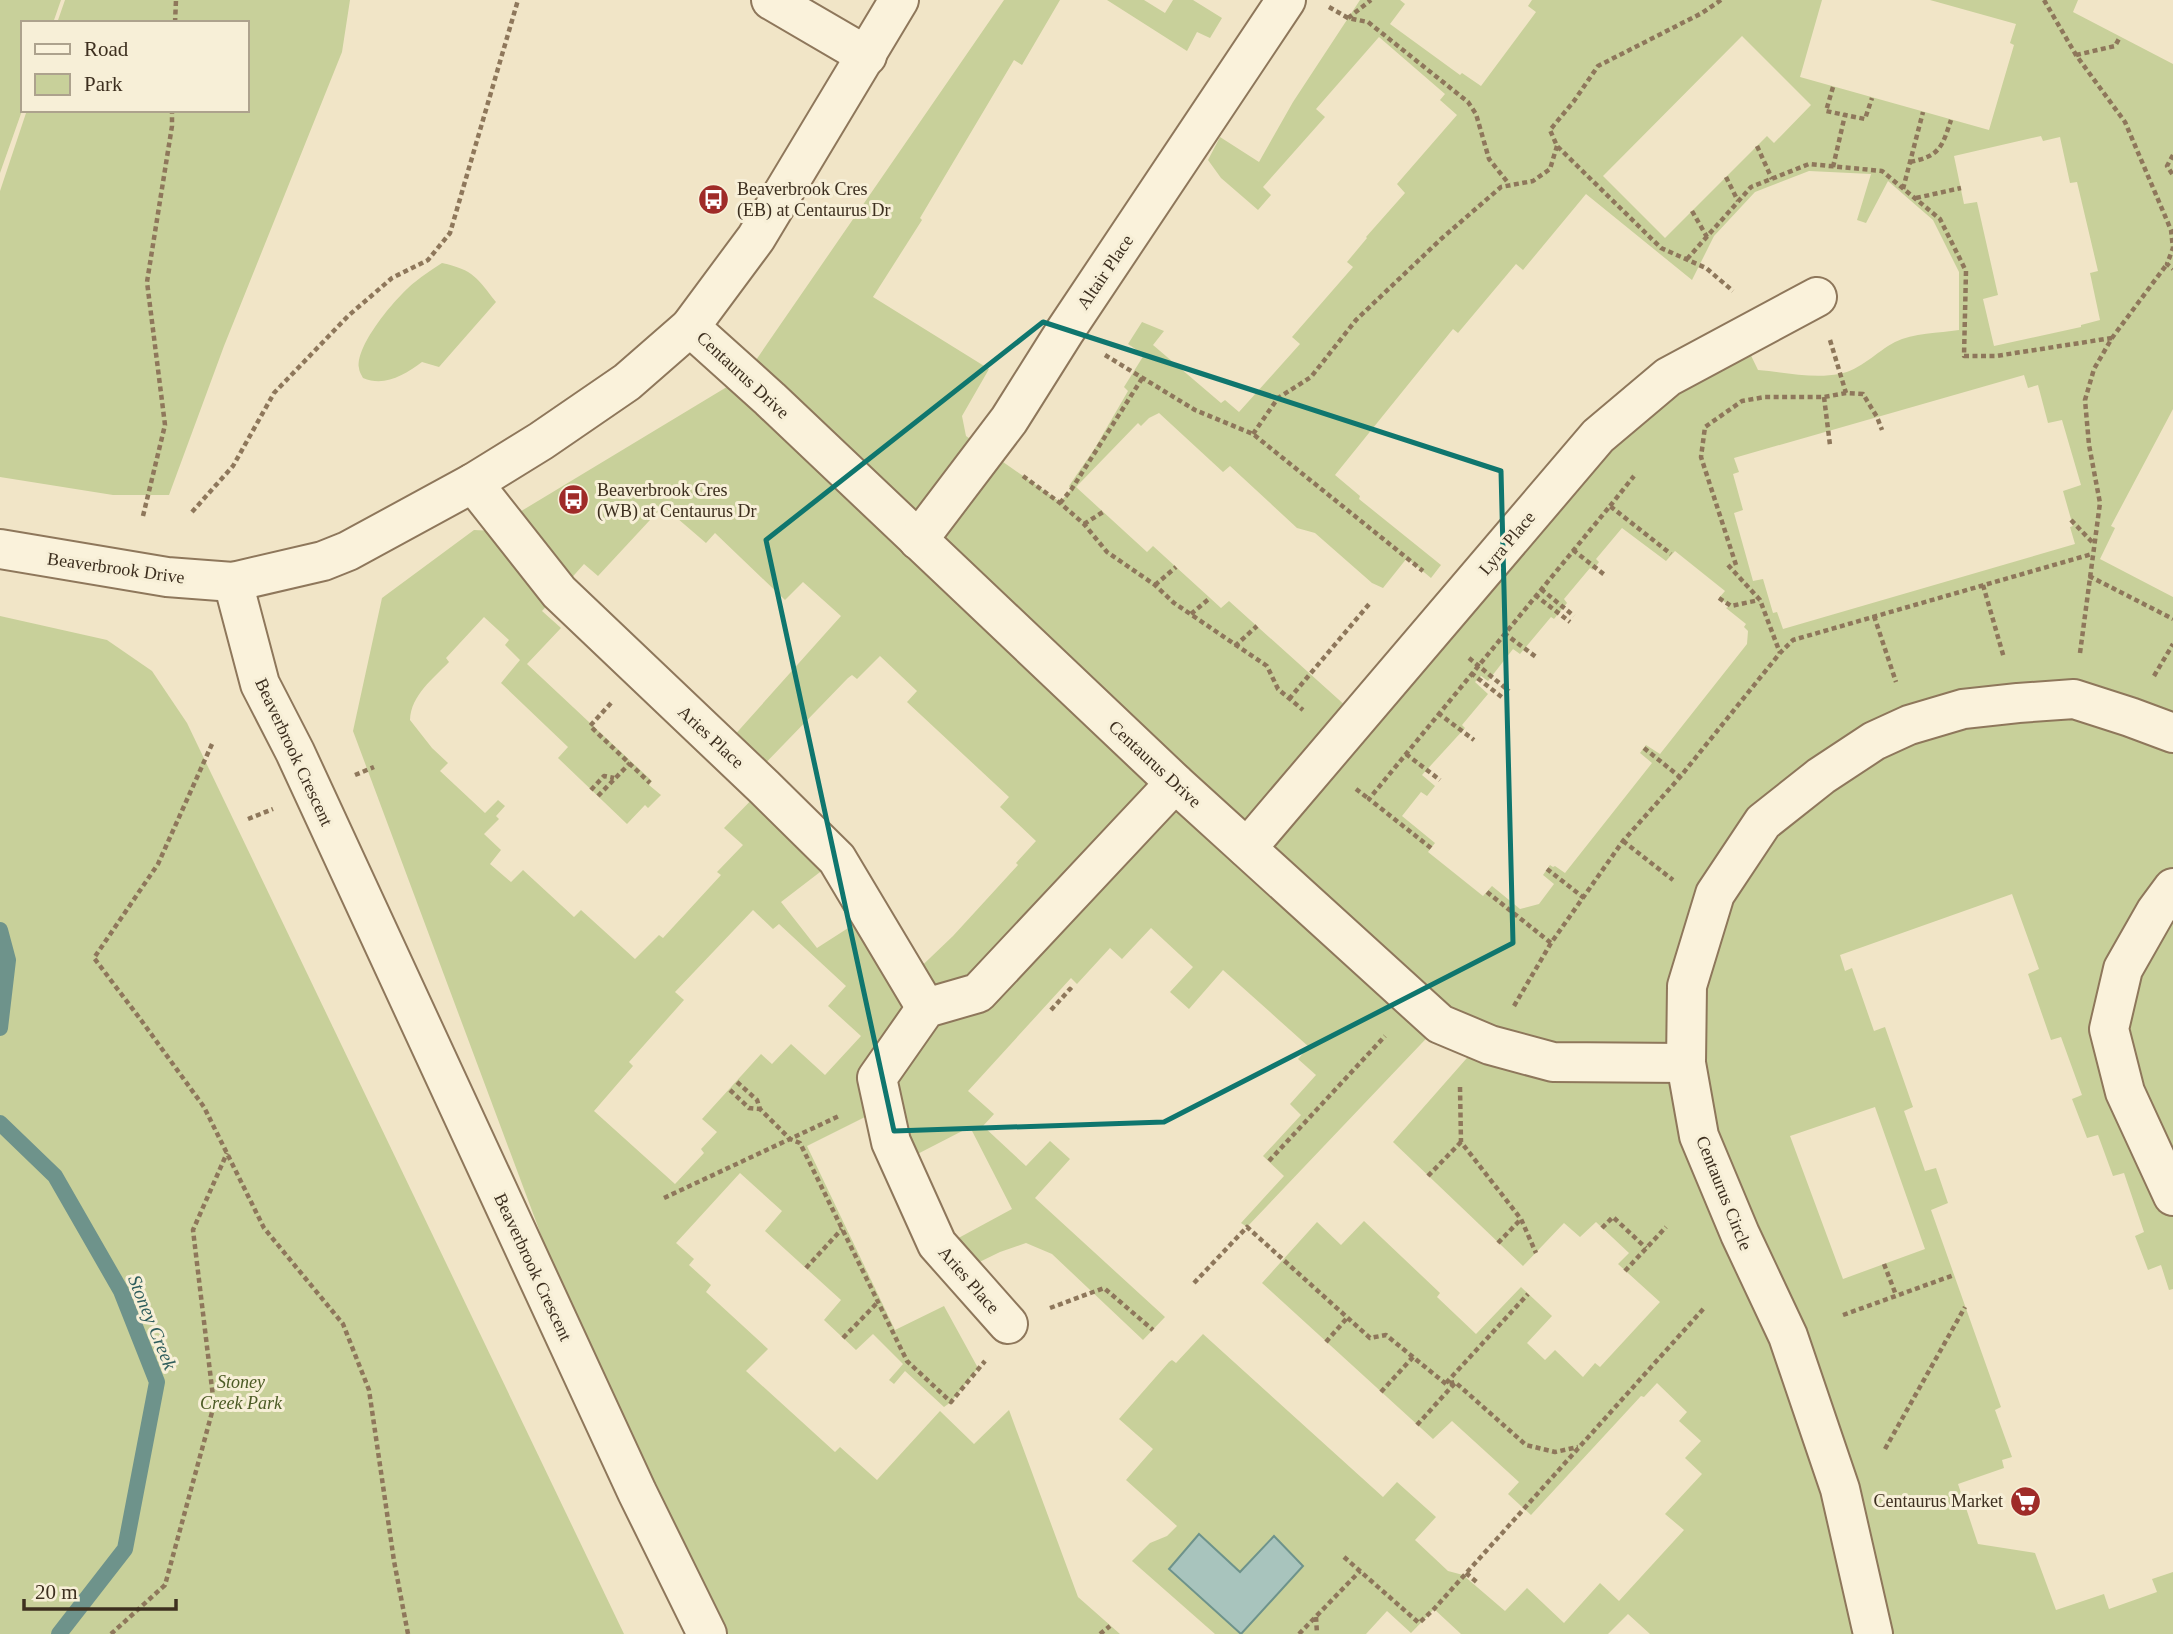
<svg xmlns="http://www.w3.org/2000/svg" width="2173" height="1634" viewBox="0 0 2173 1634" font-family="'Times New Roman',serif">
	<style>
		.green { fill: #c8d09a; fill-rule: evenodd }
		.water { fill: #a8c4bd; stroke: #6e938b; stroke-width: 2 }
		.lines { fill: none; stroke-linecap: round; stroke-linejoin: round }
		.stream { stroke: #6e938b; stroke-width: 16 }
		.minor-casing { stroke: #8e775b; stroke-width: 42 }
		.path { stroke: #8e775b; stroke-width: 4.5; stroke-dasharray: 5 3.5; stroke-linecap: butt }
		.minor { stroke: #faf2db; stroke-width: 38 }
		.marked { fill: none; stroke: #0f766e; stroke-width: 5; stroke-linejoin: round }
		.labels { text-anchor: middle; stroke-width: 6; stroke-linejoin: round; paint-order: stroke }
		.poi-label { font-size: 18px; fill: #3d2f1f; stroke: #f7efd7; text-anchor: start }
		.street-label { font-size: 18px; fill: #3d2f1f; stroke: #f7efd7 }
		.park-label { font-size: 18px; font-style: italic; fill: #4c5b25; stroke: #f7efd7 }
		.water-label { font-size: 19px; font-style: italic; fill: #2e5d5c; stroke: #f7efd7 }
	</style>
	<rect width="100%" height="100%" fill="#f1e5c7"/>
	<g class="green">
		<polygon points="0,0 61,0 53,23 23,23 23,108 0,173"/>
		<polygon points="65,0 350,0 342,52 224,346 169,495 113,495 0,477 0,191 27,110 247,110 247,23 57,23"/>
		<path d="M1004,0H1060L1022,65L1014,60L920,218L922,220L873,297L989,369L962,416L966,436L1060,502L1071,490L1069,486L1095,448L1128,391L1124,387L1144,355L1128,344L1142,322L1164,331L1153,345L1221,403L1225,400L1239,412L1300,344L1292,337L1353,267L1347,262L1367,238L1366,237L1405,193L1397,184L1457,115L1440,100L1445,94L1379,37L1316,109L1325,117L1263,187L1271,195L1258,210L1221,178L1208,160L1220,137L1259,162L1293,102L1360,0H1400L1405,4L1390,24L1460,75L1462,73L1481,86L1536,12L1528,6L1532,0H1822L1800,77L1989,130L2014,45L2010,43L2016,24L1930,0H2078L2073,12L2173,64V409L2111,526L2115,528L2100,559L2173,597V1289L2169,1290L2161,1265L2148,1270L2135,1236L2144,1232L2124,1173L2113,1176L2098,1135L2087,1138L2072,1099L2082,1095L2061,1037L2051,1040L2028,974L2039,969L2012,894L1840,955L1845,971L1852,968L1874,1031L1885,1027L1913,1107L1904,1111L1925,1171L1936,1168L1948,1203L1931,1210L2001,1407L1995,1410L2012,1457L2002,1460L2004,1468L1958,1484L1978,1544L2035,1553L2056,1610L2104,1594L2109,1609L2157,1592L2152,1579L2173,1572V1634H1650L1628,1614L1608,1634H1461L1434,1609L1411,1633L1387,1611L1366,1634H1215L1132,1561L1150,1543L1167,1536L1177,1526L1126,1480L1153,1449L1119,1419L1169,1362L1172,1360L1176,1363L1203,1334L1383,1497L1397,1482L1436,1517L1415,1540L1448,1571L1463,1575L1505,1611L1527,1588L1564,1623L1600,1583L1619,1601L1684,1530L1665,1514L1702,1474L1685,1458L1701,1441L1679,1421L1687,1412L1657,1383L1644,1397L1641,1396L1531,1515L1508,1494L1519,1482L1452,1421L1433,1439L1262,1283L1317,1222L1341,1245L1364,1221L1440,1293L1437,1297L1476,1334L1521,1287L1552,1316L1527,1343L1545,1360L1555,1350L1583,1377L1595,1363L1600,1367L1660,1302L1618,1264L1629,1253L1596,1222L1580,1237L1564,1223L1523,1266L1393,1142L1481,1042L1440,1024L1247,1227L1241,1223L1284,1176L1263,1156L1301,1115L1290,1104L1316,1075L1298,1059L1309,1047L1223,970L1189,1009L1170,992L1193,967L1151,928L1122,959L1110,948L1077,984L1071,978L968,1091L994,1114L983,1126L1026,1166L1050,1141L1070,1159L1035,1198L1165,1317L1143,1340L1052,1254L1026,1243L1000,1252L961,1271L940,1248L1012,1209L970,1127L900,1163L883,1108L807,1146L895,1330L944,1306L978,1368L951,1402L944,1407L905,1371L894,1384L889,1380L903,1364L873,1334L856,1350L824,1320L841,1300L765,1231L782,1211L740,1173L676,1243L694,1259L689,1265L711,1285L706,1292L768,1349L746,1371L835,1452L840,1447L877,1480L940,1411L974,1444L1009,1410L1078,1597L1120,1634H705L637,1492L353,731L382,598L474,530L513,532L518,513L745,376ZM1742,36L1811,105L1774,143L1767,136L1665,238L1603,176ZM2041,136L2043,141L2060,137L2070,183L2077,182L2098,271L2090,273L2100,320L2081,325V327L1994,346L1983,299L1998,295L1977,202L1964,204L1954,156ZM1809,171L1871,174L1857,220L1866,223L1888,181L1933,220L1959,272V330C1939,333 1913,333 1895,342C1876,352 1861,370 1839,374C1813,379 1784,372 1758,370L1742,337L1598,436L1358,717L1229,601L1221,608L1153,546L1147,552L1076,487L1138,423L1141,426L1149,418L1159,413L1223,472L1230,466L1297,528L1315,533L1372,583L1383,588L1407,558L1431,578L1441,565L1359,499L1360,496L1335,475L1453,329L1458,333L1516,264L1523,270L1586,194L1692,280L1714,236L1755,192ZM2024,375L2028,388L2038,385L2048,423L2062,420L2081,485L2063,491L2073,526L2070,527L2075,544L1783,629L1777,612L1773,613L1763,579L1753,581L1734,513L1743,510L1733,474L1739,472L1734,458ZM663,506L706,543L715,533L785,600L803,582L841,616L723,748L753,776L848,678L852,675L857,679L880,656L917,691L907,702L1009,797L1000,807L1036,841L1016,863L1018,865L953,936L908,979L870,914L817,948L781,902L837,859L764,787L724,828L743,845L717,872L721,875L663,938L659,935L635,959L581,910L574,917L523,870L511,882L490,864L501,850L484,834L499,819L496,816L505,806L498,800L485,813L440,771L448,763L432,748L410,720C411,695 433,679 449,662L446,658L484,617L509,640L505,645L520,660L501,683L568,747L558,758L627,824L645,805L648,808L661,795L649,785L652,781L527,664L561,628L542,611L584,564L598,576ZM1622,528L1666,561L1675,551L1725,591L1719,598L1730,606L1726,608L1746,624L1744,627L1748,631L1747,644L1660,754L1646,745L1640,753L1652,763L1565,873L1555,866L1553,867L1550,865L1543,875L1554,884L1539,904L1520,909L1492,886L1483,896L1428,852L1435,843L1402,816L1421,792L1427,796L1435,786L1422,775L1465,728L1462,725L1488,694L1475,682L1481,676L1488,681L1513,649L1520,654L1551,617L1554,619L1567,603L1564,599L1590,568L1593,570L1599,562L1596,559ZM753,910L773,929L779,924L846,986L828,1006L861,1036L825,1075L791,1044L772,1064L761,1054L702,1119L717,1132L701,1149L704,1153L675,1184L594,1111L633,1066L629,1062L684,1000L675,992ZM1875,1107L1925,1249L1843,1279L1790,1136Z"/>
		<polygon points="1107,0 1144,0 1165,13 1173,0 1193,0 1222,18 1210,38 1197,32 1187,51"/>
		<path d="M442,263C474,270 477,278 496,302L439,367L422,362C404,375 385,387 363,378C361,374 359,371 359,368C355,345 398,295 415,282C423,275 433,269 442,263Z"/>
		<polygon points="0,616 107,640 152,671 187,723 624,1634 0,1634"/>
	</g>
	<polygon class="water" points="1199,1534 1240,1572 1274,1536 1303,1566 1241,1634 1169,1569"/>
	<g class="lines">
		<g class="stream">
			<polyline points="0,930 8,960 0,1028"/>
			<polyline points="0,1123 55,1176 121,1291 157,1382 125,1549 59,1634"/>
		</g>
		<defs>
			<g id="minor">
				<polyline points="771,0 867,56"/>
				<polyline points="690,327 770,399 1175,783 1440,1024 1490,1045 1553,1062 1686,1063"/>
				<polyline points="473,483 559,592 764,787 837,859 926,1008"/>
				<polyline points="918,540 1009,420 1065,331 1286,0"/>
				<polyline points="0,549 167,577 233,582 323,561 348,551 473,483 541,441 627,382 690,327 756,238 899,0"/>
				<polyline points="233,582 260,684 295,752 637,1492 707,1634"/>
				<polyline points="1247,848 1598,436 1668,377 1817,297"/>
				<polyline points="2173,888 2156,911 2123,969 2109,1029 2125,1092 2173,1196"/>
				<polyline points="1008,1324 937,1244 891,1142 877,1078 926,1008 978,993 1175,783"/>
				<polyline points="1873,1634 1840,1489 1788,1336 1740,1234 1699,1136 1686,1063 1687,986 1715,894 1763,822 1821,776 1874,741 1909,725 1963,709 2018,703 2074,699 2130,717 2173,733"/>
			</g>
		</defs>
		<use href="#minor" class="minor-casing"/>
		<g class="path">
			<polyline points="1721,0 1702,13 1598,66 1574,101 1550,130 1557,146 1661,248 1706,268 1733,291"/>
			<polyline points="2044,0 2076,55 2125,122 2171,230 2173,248 2167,264 2173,269"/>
			<polyline points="1329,7 1348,18 1368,22 1468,102 1476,114 1489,159 1509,184"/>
			<polyline points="1348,18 1371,0"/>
			<polyline points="175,23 176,0"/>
			<polyline points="2076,55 2115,46 2120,37"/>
			<polyline points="1833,87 1826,111 1845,115"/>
			<polyline points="1757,146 1772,179"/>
			<polyline points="2173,155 2167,166 2173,175"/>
			<path d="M1910,162C1940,156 1942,147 1951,120"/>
			<polyline points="1833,167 1845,115 1865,119 1872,98"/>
			<polyline points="1726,177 1738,201"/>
			<polyline points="1903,189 1923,112"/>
			<polyline points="1916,198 1961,188"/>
			<polyline points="1692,211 1707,237"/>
			<polyline points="1687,259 1751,187 1809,164 1882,171 1940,219 1966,271 1964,356 1996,356 2112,338"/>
			<polyline points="1830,340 1846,393"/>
			<polyline points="1105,355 1195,410 1253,434 1423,571"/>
			<polyline points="1824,397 1830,445"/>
			<polyline points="1253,434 1278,398 1311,377 1356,320 1441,239 1501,187 1533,181 1550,169 1557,146"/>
			<polyline points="1023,476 1060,503 1084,524 1107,552 1155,585 1174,603 1267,666 1278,689 1303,710"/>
			<polyline points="1060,503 1071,490 1143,377"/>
			<polyline points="1610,506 1634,476"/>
			<polyline points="192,512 233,466 274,393 348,316 392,278 428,260 450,233 518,0"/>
			<polyline points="143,516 165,425 147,282 172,126 172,110"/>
			<polyline points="2071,520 2093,543"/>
			<polyline points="1084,524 1103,512"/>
			<polyline points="1573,550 1606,576"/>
			<polyline points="1728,565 1760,600 1780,653"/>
			<polyline points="1736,565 1701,457 1705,427 1742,401 1765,397 1824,397 1846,393 1863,394 1877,417 1882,430"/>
			<polyline points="2089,576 2173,619"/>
			<polyline points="1155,585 1176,567"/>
			<polyline points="1983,585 2004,658"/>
			<polyline points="1541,589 1574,616"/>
			<polyline points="1535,595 1570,622"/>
			<polyline points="1719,598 1731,606 1759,600"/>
			<polyline points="1191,614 1210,598"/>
			<polyline points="1874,616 1896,682"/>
			<polyline points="1504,633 1536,657"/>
			<polyline points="1235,646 1257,626"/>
			<polyline points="2080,653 2100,503 2089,445 2085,400 2094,369 2112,338 2167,264"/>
			<polyline points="1469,658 1509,691"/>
			<polyline points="1471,673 1503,698"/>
			<polyline points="2154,676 2173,644"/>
			<polyline points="1289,699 1370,603"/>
			<polyline points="611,703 590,726 650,783"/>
			<polyline points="1438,713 1474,740"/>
			<polyline points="212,744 158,864 94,958 141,1020 204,1107 264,1228 343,1324 369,1390 394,1561 408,1634"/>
			<polyline points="1644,748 1680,777"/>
			<polyline points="1406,754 1440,780"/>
			<polyline points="355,775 374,767"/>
			<polyline points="1356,789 1369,799"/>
			<polyline points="591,790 604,776 614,778"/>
			<polyline points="598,796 630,763"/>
			<polyline points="248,819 273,809"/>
			<polyline points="1623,841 1673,880"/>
			<polyline points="1431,848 1369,799 1610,506 1671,554"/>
			<polyline points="1547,869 1584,898"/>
			<polyline points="1487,892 1551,943"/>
			<polyline points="1514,1006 1551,943 1623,841 1680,777 1780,653 1793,640 2092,554"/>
			<polyline points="1051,1010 1070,989 1074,993"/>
			<polyline points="737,1082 757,1100 760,1109 790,1139 800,1143 907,1361 951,1402 985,1361"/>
			<polyline points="1460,1087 1461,1142 1521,1219 1536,1253"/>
			<polyline points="730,1090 749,1108 760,1109"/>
			<polyline points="1269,1161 1385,1036"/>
			<polyline points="1428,1176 1461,1142"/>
			<polyline points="664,1198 839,1116"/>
			<polyline points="1602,1228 1613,1217 1646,1248"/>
			<polyline points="1498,1243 1521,1219"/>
			<polyline points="1884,1264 1896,1295"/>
			<polyline points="806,1268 842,1229"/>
			<polyline points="1625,1271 1666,1227"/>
			<polyline points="1194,1283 1247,1227 1370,1338 1386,1335 1446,1384 1455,1382 1526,1445 1555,1452 1578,1447"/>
			<polyline points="1050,1308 1104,1288 1153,1330"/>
			<polyline points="1843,1315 1954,1275"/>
			<polyline points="843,1338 878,1302"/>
			<polyline points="1326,1342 1347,1318"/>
			<polyline points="1446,1383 1528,1294"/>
			<polyline points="1381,1392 1413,1357"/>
			<polyline points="1417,1425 1455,1383"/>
			<polyline points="1885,1449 1965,1307"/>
			<polyline points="1344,1557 1419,1623 1434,1609 1705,1307"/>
			<polyline points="1466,1573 1479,1584"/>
			<polyline points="1316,1617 1317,1634"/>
			<polyline points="111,1634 165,1585 214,1405 193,1230 227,1153"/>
			<polyline points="1100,1634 1110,1626"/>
			<polyline points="1299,1634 1360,1571"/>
		</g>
		<use href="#minor" class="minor"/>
	</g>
	<path class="marked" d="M1043,322L1501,471L1513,943L1164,1122L894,1131L766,540Z"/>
	<defs>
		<symbol id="bus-disc" viewBox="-11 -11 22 22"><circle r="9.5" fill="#9f2b28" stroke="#f7efd7"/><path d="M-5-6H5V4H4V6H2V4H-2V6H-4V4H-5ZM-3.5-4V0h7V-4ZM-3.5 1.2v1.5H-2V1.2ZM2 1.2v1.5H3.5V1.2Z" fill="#fff"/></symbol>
		<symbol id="supermarket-disc" viewBox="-11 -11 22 22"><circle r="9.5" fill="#9f2b28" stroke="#f7efd7"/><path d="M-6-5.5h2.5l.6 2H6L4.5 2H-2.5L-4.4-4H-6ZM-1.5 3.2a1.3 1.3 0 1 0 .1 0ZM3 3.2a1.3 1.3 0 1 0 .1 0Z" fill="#fff"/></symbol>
	</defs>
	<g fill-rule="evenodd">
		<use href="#bus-disc" x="696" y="182" width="35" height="35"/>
		<use href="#bus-disc" x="556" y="482" width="35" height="35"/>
		<use href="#supermarket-disc" x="2008" y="1484" width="35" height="35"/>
	</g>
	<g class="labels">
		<g class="poi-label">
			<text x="737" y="195">Beaverbrook Cres<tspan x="737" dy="21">(EB) at Centaurus Dr</tspan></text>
			<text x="597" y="496">Beaverbrook Cres<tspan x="597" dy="21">(WB) at Centaurus Dr</tspan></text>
			<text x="2003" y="1507" text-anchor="end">Centaurus Market</text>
		</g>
		<g class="street-label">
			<text transform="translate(1105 272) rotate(-56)" y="6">Altair Place</text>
			<text transform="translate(743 375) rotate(43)" y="6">Centaurus Drive</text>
			<text transform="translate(1507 543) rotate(-50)" y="6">Lyra Place</text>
			<text transform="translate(116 568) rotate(8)" y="6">Beaverbrook Drive</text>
			<text transform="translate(711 737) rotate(43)" y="6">Aries Place</text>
			<text transform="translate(294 752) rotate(65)" y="6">Beaverbrook Crescent</text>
			<text transform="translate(1155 764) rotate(43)" y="6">Centaurus Drive</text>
			<text transform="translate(1724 1193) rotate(68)" y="6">Centaurus Circle</text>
			<text transform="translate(533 1267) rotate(65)" y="6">Beaverbrook Crescent</text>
			<text transform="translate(969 1280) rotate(49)" y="6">Aries Place</text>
		</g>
		<g class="park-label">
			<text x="241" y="1388">Stoney<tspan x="241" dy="21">Creek Park</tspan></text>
		</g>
		<g class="water-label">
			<text transform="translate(153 1322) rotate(68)" y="7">Stoney Creek</text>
		</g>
	</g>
	<rect x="21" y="21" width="228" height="91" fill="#f7efd7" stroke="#ada28d" stroke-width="2"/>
	<rect x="35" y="44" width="35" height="10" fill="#faf2db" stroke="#ada28d" stroke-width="2"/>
	<text x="84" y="56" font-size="21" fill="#3d2f1f">Road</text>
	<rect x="35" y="74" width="35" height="21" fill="#c8d09a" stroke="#ada28d" stroke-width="2"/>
	<text x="84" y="91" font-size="21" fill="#3d2f1f">Park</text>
	<path d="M24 1599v10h152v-10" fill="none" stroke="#3d2f1f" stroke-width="3.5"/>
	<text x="35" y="1599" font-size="21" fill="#3d2f1f" stroke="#f7efd7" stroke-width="5" paint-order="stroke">20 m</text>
</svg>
